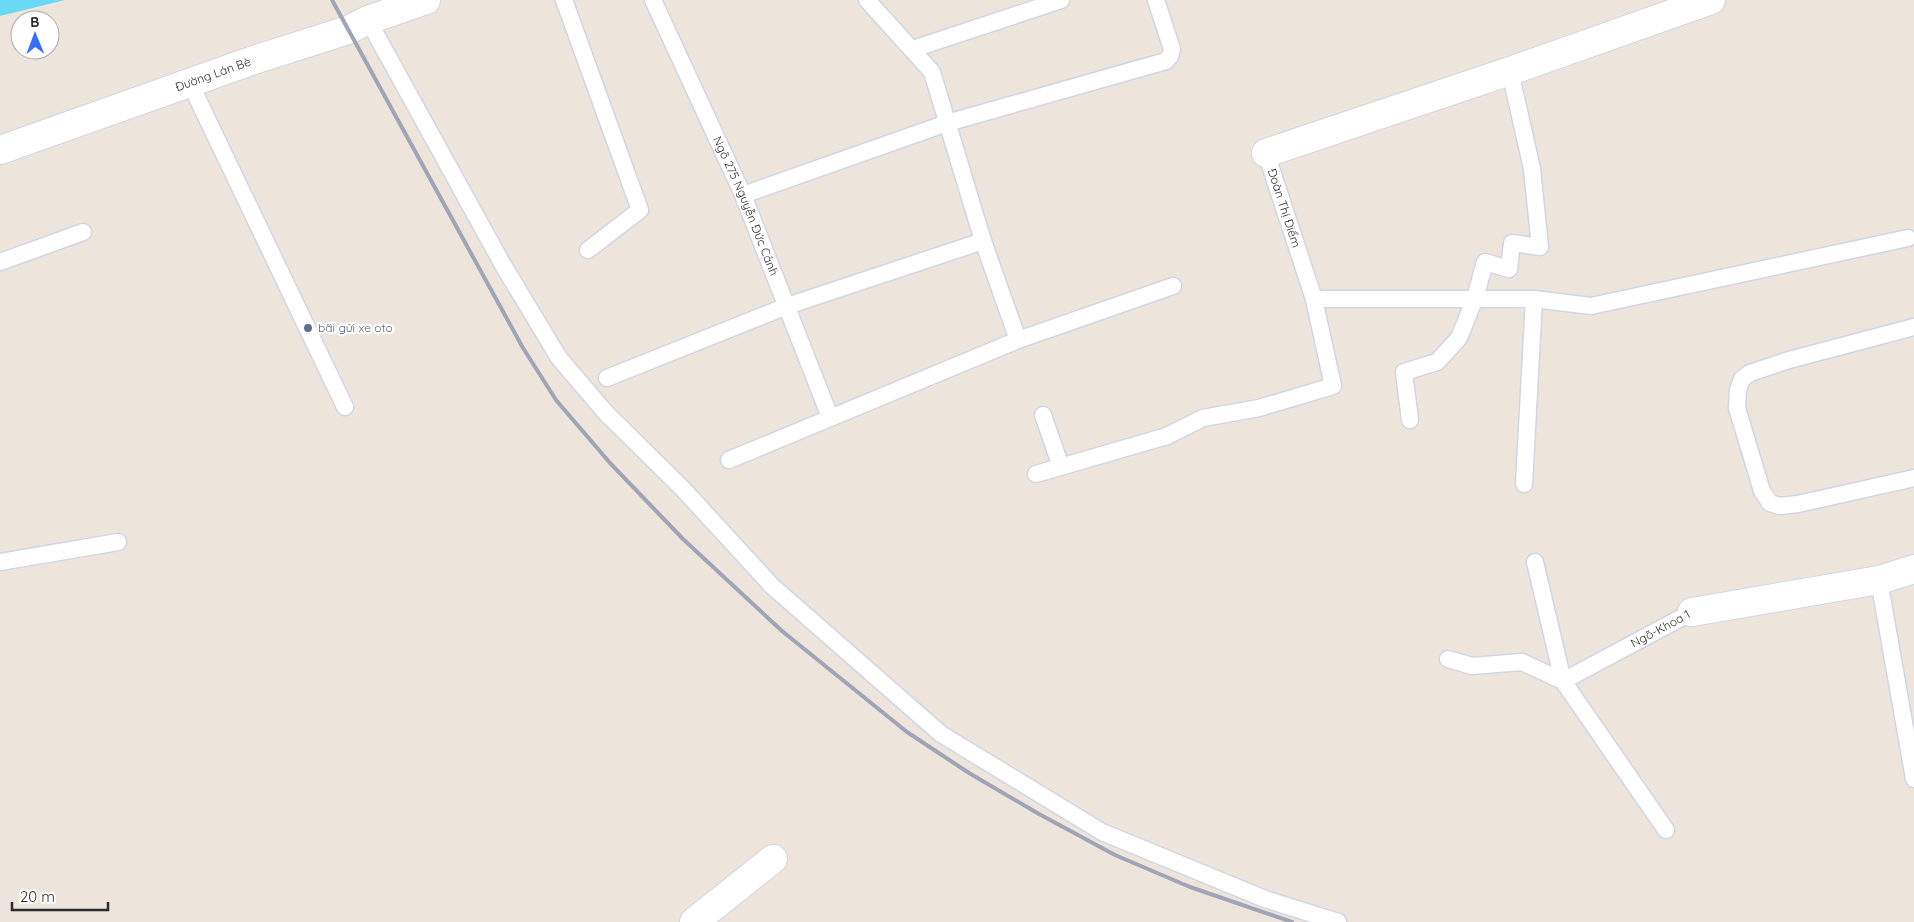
<svg xmlns="http://www.w3.org/2000/svg" width="1914" height="922" viewBox="0 0 1914 922" font-family="Quicksand,sans-serif">
	<style>
		.water { fill: #6adaf4 }
		.lines { fill: none; stroke-linecap: round; stroke-linejoin: round }
		.service-casing { stroke: #d1d6e4; stroke-width: 19 }
		.minor-casing { stroke: #d1d6e4; stroke-width: 30 }
		.secondary-casing { stroke: #d1d6e4; stroke-width: 30 }
		.service { stroke: #fff; stroke-width: 16 }
		.minor { stroke: #fff; stroke-width: 28 }
		.secondary { stroke: #fff; stroke-width: 28 }
		.rail { stroke: #9fa4b6; stroke-width: 4 }
		.service-dot { fill: #5c6f8a; stroke: #fff; stroke-width: 2 }
		.labels { text-anchor: middle; stroke-width: 4.5; stroke-linejoin: round; paint-order: stroke }
		.street-label { font-size: 12px; fill: #2b2b2b; stroke: #fff }
		.service-label { font-size: 12px; fill: #4e5e75; stroke: #fff; text-anchor: start }
	</style>
	<rect width="100%" height="100%" fill="#ede5dc"/>
	<polygon class="water" points="0,0 65,0 0,16"/>
	<g class="lines">
		<defs>
			<g id="service">
				<polyline points="564,0 640,210 588,250"/>
				<path id="s1" d="M653,0L743,195L830,417"/>
				<polyline points="368,20 503,265 559,358 606,413 683,489 772,586 941,734 1102,832 1265,899 1338,922"/>
				<polyline points="913,49 1061,0"/>
				<polyline points="190,83 345,407"/>
				<polyline points="743,195 947,123 1166,61 1170,56 1172,49 1156,0"/>
				<polyline points="0,262 83,232"/>
				<polyline points="1314,299 1534,299 1591,306 1908,238"/>
				<polyline points="1914,327 1789,360 1750,373 1742,379 1738,390 1737,408 1762,491 1770,503 1780,506 1798,504 1914,478"/>
				<polyline points="1018,340 1173,286"/>
				<polyline points="607,378 787,306 983,241"/>
				<polyline points="1043,415 1061,467"/>
				<polyline points="1410,420 1404,372 1437,362 1459,338 1475,298 1485,262 1509,269 1512,243 1540,247 1532,169 1510,71"/>
				<polyline points="729,460 1018,340 983,241 932,72 867,0"/>
				<polyline points="1036,474 1167,436 1203,418 1259,408 1333,386 1314,299 1266,153"/>
				<polyline points="1524,484 1534,299"/>
				<polyline points="0,562 118,542"/>
				<polyline points="1535,562 1563,681 1666,830"/>
				<polyline points="1879,580 1914,779"/>
				<path id="s2" d="M1448,659L1472,666L1522,662L1563,681L1692,612"/>
			</g>
			<g id="minor">
				<polyline points="1266,153 1510,71 1711,0"/>
				<polyline points="1692,612 1879,580 1914,569"/>
				<polyline points="694,922 773,859"/>
			</g>
			<g id="secondary">
				<path id="s3" d="M0,150L251,61L348,30L368,20L426,0"/>
			</g>
		</defs>
		<use href="#service" class="service-casing"/>
		<use href="#minor" class="minor-casing"/>
		<use href="#secondary" class="secondary-casing"/>
		<use href="#service" class="service"/>
		<use href="#minor" class="minor"/>
		<use href="#secondary" class="secondary"/>
		<polyline class="rail" points="332,0 523,348 556,400 610,463 683,539 782,631 907,732 969,773 1039,814 1115,855 1190,887 1292,922"/>
	</g>
	<circle class="service-dot" cx="308" cy="328" r="5"/>
	<g class="labels">
		<g class="street-label">
			<text dy="4" stroke="none"><textPath href="#s3" startOffset="226">Đường Lán Bè</textPath></text>
			<text dy="4" stroke="none"><textPath href="#s1" startOffset="226">Ngõ 275 Nguyễn Đức Cảnh</textPath></text>
			<text transform="translate(1284 208) rotate(72)" y="4">Đoàn Thị Điểm</text>
			<text dy="4" stroke="none"><textPath href="#s2" startOffset="231">Ngõ-Khoa 1</textPath></text>
		</g>
		<g class="service-label">
			<text x="318" y="332">bãi gửi xe oto</text>
		</g>
	</g>
	<g transform="translate(35 35) rotate(359)"><circle r="24" fill="#ffffff" stroke="#aaaaaa"/>
	<path d="M0-4L9 19L0 12L-9 19Z" fill="#386cff"/>
	<text y="-8" font-size="14" font-weight="bold" text-anchor="middle" fill="#2b2b2b">B</text>
	</g>
	<path d="M12 902v8h96v-8" fill="none" stroke="#2b2b2b" stroke-width="2.5"/>
	<text x="20" y="902" font-size="15" fill="#2b2b2b" stroke="#ffffff" stroke-width="4" paint-order="stroke">20 m</text>
</svg>
